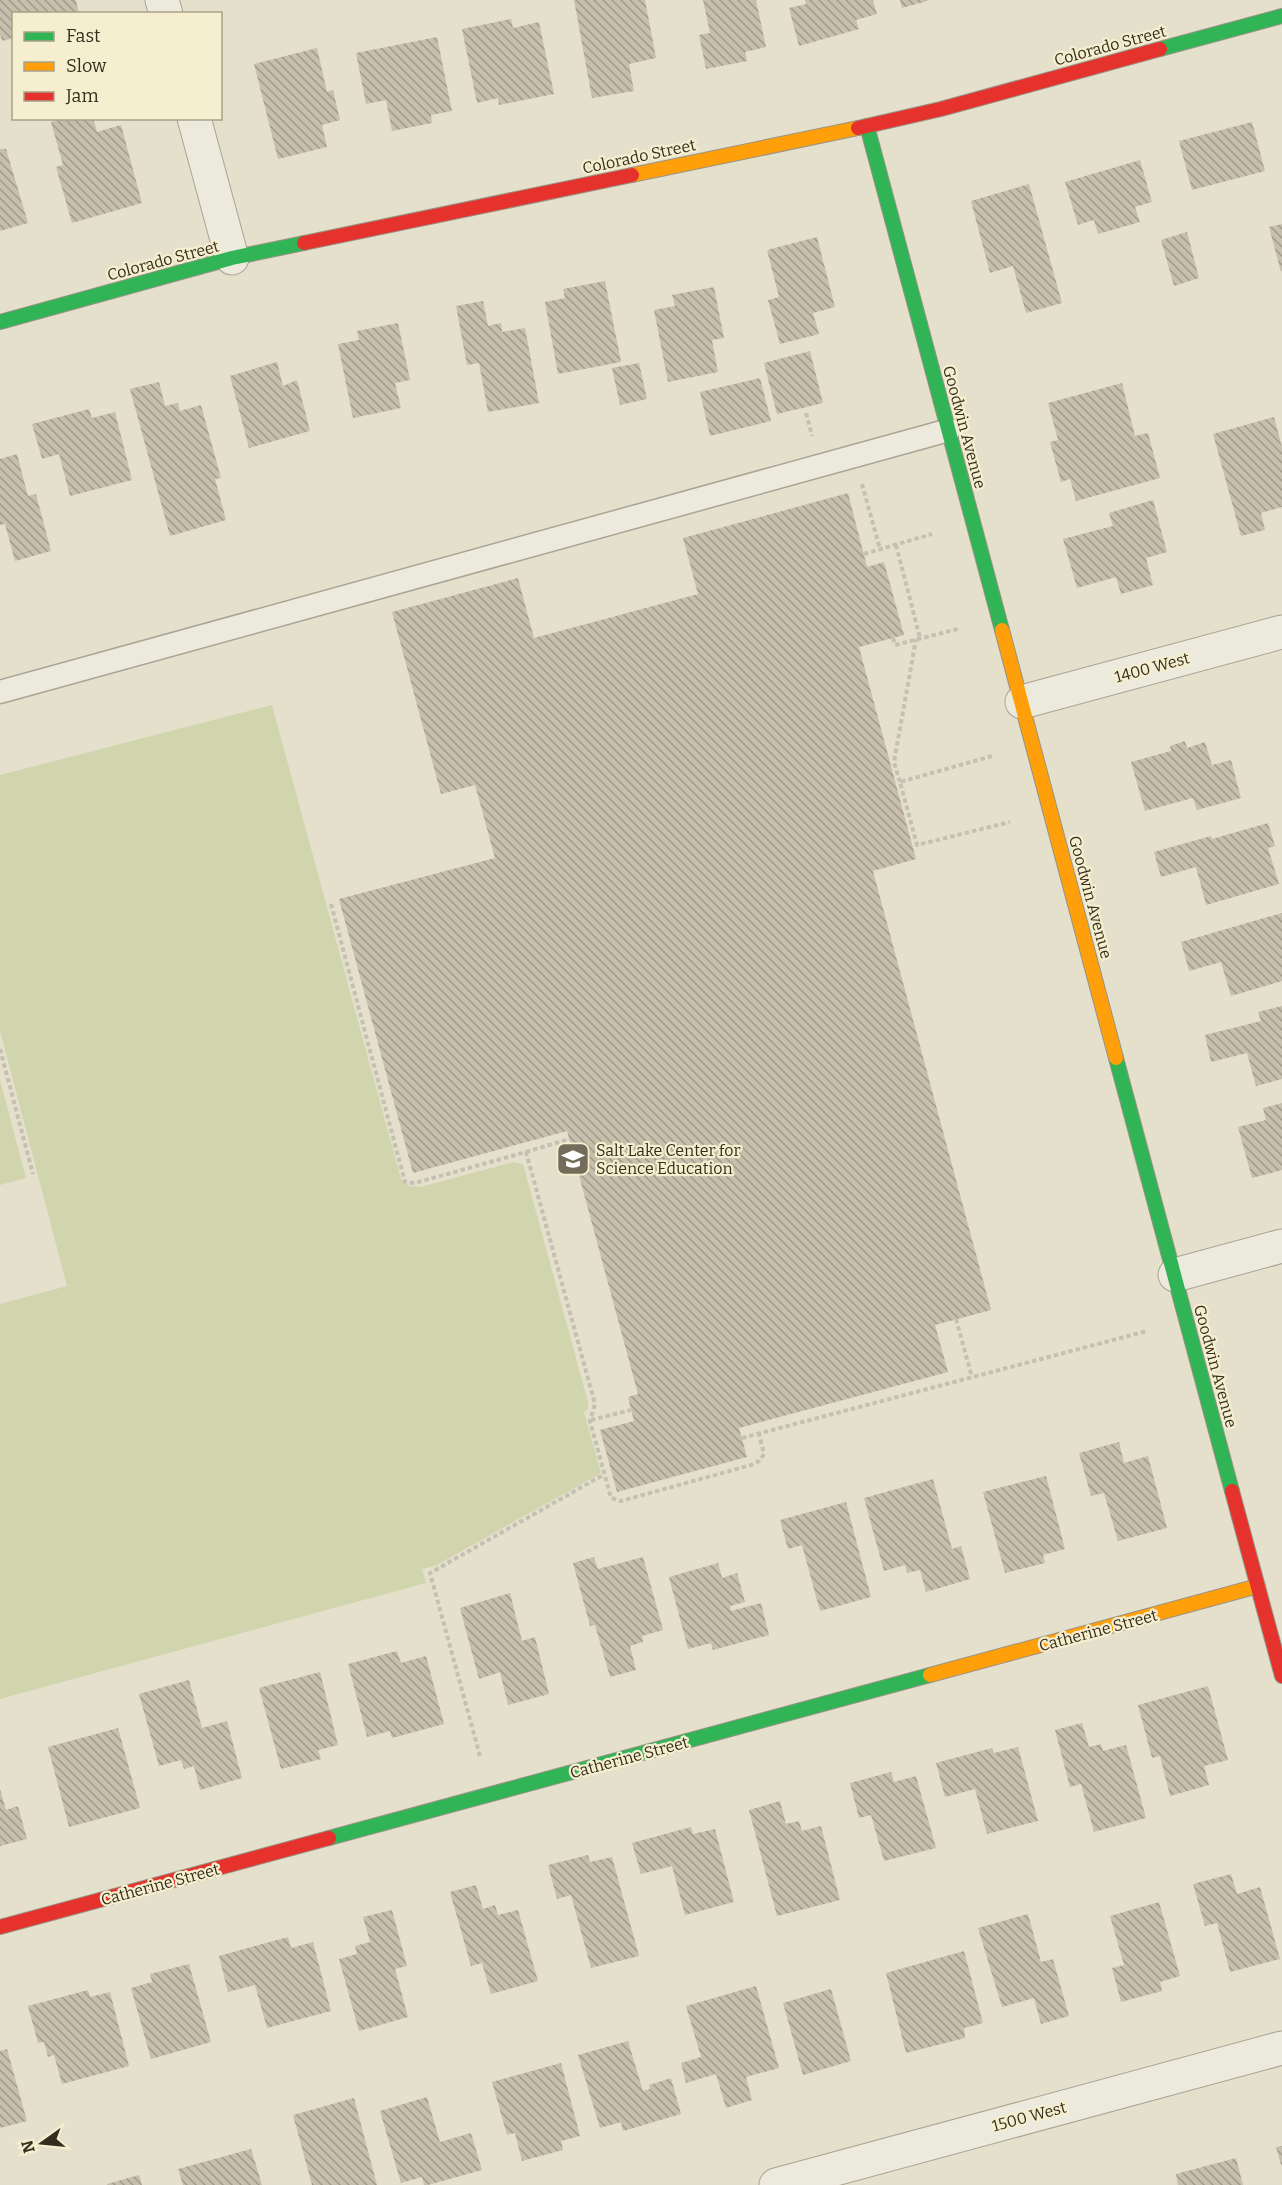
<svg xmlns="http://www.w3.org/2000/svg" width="1282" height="2185" viewBox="0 0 1282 2185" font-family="Bitter,serif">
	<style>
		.grass { fill: #d0d5ae }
		.building { fill: url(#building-back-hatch) }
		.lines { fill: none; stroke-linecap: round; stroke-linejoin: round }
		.lane-casing { stroke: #a9a494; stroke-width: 25 }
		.street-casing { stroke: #a9a494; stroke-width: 35 }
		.fast-casing { stroke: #989385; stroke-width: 16 }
		.slow-casing { stroke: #989385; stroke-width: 16 }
		.jam-casing { stroke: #989385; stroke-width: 16 }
		.path { stroke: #c4c0b3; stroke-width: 4; stroke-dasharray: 4.5 3; stroke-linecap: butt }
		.lane { stroke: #ece9dd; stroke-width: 22 }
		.street { stroke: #ece9dd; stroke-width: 33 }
		.fast { stroke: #30b455; stroke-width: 14 }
		.slow { stroke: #ff9f0a; stroke-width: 14 }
		.jam { stroke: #e5322d; stroke-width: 14 }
		.labels { text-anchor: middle; stroke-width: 4.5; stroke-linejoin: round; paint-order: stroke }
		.street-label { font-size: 16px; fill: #372d1d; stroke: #f5efd0 }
		.poi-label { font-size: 16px; fill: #372d1d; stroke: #f5efd0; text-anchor: start }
	</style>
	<defs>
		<pattern id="building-back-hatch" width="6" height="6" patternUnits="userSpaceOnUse" patternTransform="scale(1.5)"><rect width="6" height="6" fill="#c7beac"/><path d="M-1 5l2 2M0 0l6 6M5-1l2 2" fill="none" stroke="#a29b8b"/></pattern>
	</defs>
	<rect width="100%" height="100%" fill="#e4e0cc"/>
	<g class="grass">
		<polygon points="272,705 401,1179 409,1186 420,1187 514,1162 523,1164 588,1402 588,1409 584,1412 601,1473 435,1566 422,1569 426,1583 0,1699 0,1304 67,1286 0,1031 0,775"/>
		<polygon points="0,1080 26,1178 0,1185"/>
	</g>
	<g class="building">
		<polygon points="0,0 76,0 79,14 14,14 14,38 2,41 0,34"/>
		<polygon points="574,0 645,0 656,58 629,64 634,91 592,98"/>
		<polygon points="703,0 756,0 766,47 745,52 747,61 706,69 699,35 710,33"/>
		<polygon points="805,0 873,0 877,14 856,20 859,29 799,46 789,8 806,4"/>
		<polygon points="900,0 927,0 927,1 902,8"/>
		<polygon points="511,19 513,28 539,22 554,94 499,105 498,98 477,103 462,29"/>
		<polygon points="437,37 452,111 431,115 432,123 392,131 386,100 366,104 356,53"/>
		<polygon points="317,48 327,92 333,90 340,120 322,125 327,147 278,159 254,64"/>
		<polygon points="65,118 93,118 97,132 121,125 142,203 72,223 56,167 63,165 51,122"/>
		<polygon points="1252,122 1265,171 1192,190 1179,141"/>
		<polygon points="0,149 6,149 28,223 0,231"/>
		<polygon points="1140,160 1152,202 1135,207 1140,222 1098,234 1094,220 1078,225 1065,182"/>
		<polygon points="1029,184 1062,303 1026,313 1013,266 990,273 971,201"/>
		<polygon points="1282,224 1282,271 1281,272 1269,227"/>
		<polygon points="1187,232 1199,278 1174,286 1161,240"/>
		<polygon points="817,237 835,307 813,313 819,334 780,344 768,300 779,297 767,250"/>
		<polygon points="605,281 621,362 558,374 545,302 565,298 563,289"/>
		<polygon points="714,287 724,338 712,340 718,372 668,382 654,310 675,306 672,295"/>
		<polygon points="483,301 488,326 501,323 502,332 525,328 539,403 488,412 479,363 467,365 456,306"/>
		<polygon points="398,323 410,380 395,383 401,408 353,418 338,344 359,340 357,331"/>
		<polygon points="810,351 823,403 777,414 764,363"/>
		<polygon points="277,362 283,386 297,380 310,431 249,448 230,376"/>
		<polygon points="639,363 647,399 620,405 612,368"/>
		<polygon points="760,378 771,421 710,436 700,392"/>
		<polygon points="159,382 165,406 178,403 180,411 201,405 221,478 215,479 226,520 170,536 130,389"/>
		<polygon points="1122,383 1135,436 1148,433 1160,478 1076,501 1070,479 1061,482 1050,442 1058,440 1048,403"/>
		<polygon points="89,409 92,418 115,412 132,480 70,496 59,454 42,459 32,424"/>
		<polygon points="1274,417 1282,447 1282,507 1261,513 1265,530 1241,536 1213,434"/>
		<polygon points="17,454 28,496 36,494 51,551 15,561 5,524 0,525 0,459"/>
		<polygon points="848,493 867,567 884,562 904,635 859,647 916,859 873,871 991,1310 935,1325 948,1372 739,1428 747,1457 617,1492 600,1430 634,1421 628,1397 638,1394 567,1131 413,1173 339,899 495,858 475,785 441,794 392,612 518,578 534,638 698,594 683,538"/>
		<polygon points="1153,500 1167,552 1146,558 1153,585 1121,594 1116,577 1077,588 1063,539 1113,526 1109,513"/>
		<polygon points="1185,741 1187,748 1205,742 1212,765 1231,760 1241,798 1197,810 1193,798 1145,811 1131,762 1171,751 1170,746"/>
		<polygon points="1268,823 1275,846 1268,848 1279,884 1206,905 1196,867 1161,877 1154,852 1211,836 1212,839"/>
		<polygon points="1282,913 1282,981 1231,996 1221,962 1189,971 1181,942"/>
		<polygon points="1282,1006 1282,1079 1256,1086 1247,1053 1211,1062 1205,1035 1261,1021 1258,1012"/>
		<polygon points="1282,1103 1282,1170 1252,1178 1238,1127 1266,1120 1263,1108"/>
		<polygon points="1119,1442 1124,1463 1148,1456 1167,1528 1118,1541 1104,1493 1091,1496 1079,1453"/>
		<polygon points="1046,1476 1065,1549 1043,1555 1045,1563 1005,1573 983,1492"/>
		<polygon points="933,1479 952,1549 961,1546 970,1579 926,1592 920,1570 907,1573 905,1565 884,1571 864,1498"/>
		<polygon points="846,1502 871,1597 820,1611 802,1545 788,1549 780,1520"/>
		<polygon points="594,1557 598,1569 643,1557 663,1630 642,1636 643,1642 630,1646 636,1670 610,1677 595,1625 590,1626 573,1563"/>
		<polygon points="718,1563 722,1578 737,1573 745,1602 730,1606 731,1611 761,1603 769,1635 713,1650 711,1643 688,1649 669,1577"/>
		<polygon points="510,1593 522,1641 535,1637 549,1694 508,1705 500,1672 479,1679 460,1608"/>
		<polygon points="397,1651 401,1663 426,1656 444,1724 392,1738 390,1731 367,1737 348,1664"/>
		<polygon points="320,1672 338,1745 318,1750 321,1759 281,1769 259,1688"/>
		<polygon points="189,1680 202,1728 227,1721 242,1778 200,1790 194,1766 184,1769 181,1760 159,1766 139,1694"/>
		<polygon points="1208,1686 1228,1760 1204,1766 1209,1785 1170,1796 1160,1756 1152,1758 1138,1705"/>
		<polygon points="1082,1723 1089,1747 1101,1744 1103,1751 1126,1745 1146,1818 1094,1832 1081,1784 1070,1787 1055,1730"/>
		<polygon points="118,1728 140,1808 69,1827 48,1747"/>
		<polygon points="1018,1747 1038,1821 987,1834 975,1789 945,1797 936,1763 992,1748 994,1753"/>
		<polygon points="891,1772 894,1782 916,1776 936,1848 884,1861 871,1815 859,1818 850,1783"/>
		<polygon points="0,1789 6,1810 18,1806 27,1839 0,1846"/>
		<polygon points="780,1801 786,1824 799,1821 802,1831 821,1826 840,1900 777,1916 749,1810"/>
		<polygon points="691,1827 693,1834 715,1829 734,1902 685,1915 672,1866 641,1874 632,1843"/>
		<polygon points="588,1855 590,1862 612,1857 639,1956 591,1968 571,1895 557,1899 548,1865"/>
		<polygon points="1231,1874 1237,1894 1260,1887 1280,1959 1230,1972 1217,1923 1205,1926 1193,1884"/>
		<polygon points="476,1885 483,1909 495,1905 498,1915 518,1910 538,1981 491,1994 482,1963 471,1966 450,1892"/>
		<polygon points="1159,1902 1180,1976 1160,1982 1162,1991 1121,2002 1112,1968 1124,1965 1110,1916"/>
		<polygon points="392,1910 407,1966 395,1969 408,2017 359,2031 339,1959 357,1954 355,1946 370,1942 363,1917"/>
		<polygon points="1028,1914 1041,1962 1053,1959 1069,2016 1041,2024 1034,1998 1002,2007 978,1928"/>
		<polygon points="288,1937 291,1948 313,1942 331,2011 267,2028 255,1985 228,1992 219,1956"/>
		<polygon points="964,1951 983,2023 964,2028 965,2038 906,2053 886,1973"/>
		<polygon points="189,1964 211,2042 151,2059 131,1988 152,1982 150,1974"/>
		<polygon points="756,1986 779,2068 746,2077 752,2100 726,2108 716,2074 686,2083 681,2063 701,2057 686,2006"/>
		<polygon points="831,1989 851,2061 803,2075 783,2003"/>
		<polygon points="88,1990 90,1997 110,1992 129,2066 62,2084 54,2055 48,2057 44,2042 38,2043 28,2006"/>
		<polygon points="628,2041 643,2091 650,2089 649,2085 671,2078 681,2114 623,2131 621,2122 600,2128 578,2055"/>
		<polygon points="7,2049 27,2121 0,2128 0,2051"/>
		<polygon points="561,2063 580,2136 561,2141 563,2150 522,2161 515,2133 507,2135 492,2082"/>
		<polygon points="427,2097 440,2142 471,2133 482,2170 428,2185 424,2185 422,2177 401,2183 380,2111"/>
		<polygon points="354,2098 377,2185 312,2185 293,2115"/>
		<polygon points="1282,2146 1282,2165 1281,2165 1276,2147"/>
		<polygon points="251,2149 262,2185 183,2185 178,2169"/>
		<polygon points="1236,2158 1243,2185 1178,2185 1176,2174"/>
		<polygon points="139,2175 142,2185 107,2185 107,2184"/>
	</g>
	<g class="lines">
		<defs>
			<polyline id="lane" points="0,692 949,430"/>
			<g id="street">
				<polyline points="162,0 166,14"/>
				<polyline points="194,118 232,258"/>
				<polyline points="1022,702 1282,632"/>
				<polyline points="1175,1275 1282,1246"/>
				<polyline points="776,2185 1282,2048"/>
			</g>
			<g id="fast">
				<polyline points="1160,49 1282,16"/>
				<polyline points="867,126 1002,630"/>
				<polyline points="0,322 232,258 304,243"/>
				<polyline points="1116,1058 1232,1491"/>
				<polyline points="329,1838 930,1675"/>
			</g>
			<g id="slow">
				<polyline points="632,175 858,128"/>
				<polyline points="1002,630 1116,1058"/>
				<polyline points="930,1675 1258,1586"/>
			</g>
			<g id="jam">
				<polyline points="858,128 941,109 1160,49"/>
				<polyline points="304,243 632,175"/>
				<polyline points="1232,1491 1282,1676"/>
				<polyline points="0,1927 329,1838"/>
			</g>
		</defs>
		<use href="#lane" class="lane-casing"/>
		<use href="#street" class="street-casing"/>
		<use href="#fast" class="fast-casing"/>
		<use href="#slow" class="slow-casing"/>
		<use href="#jam" class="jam-casing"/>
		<g class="path">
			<polyline points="806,413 812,436"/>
			<polyline points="862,484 880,549"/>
			<polyline points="896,545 920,638"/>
			<polyline points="864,554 932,534"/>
			<polyline points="893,638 895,645 958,629"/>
			<polyline points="992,756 900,782 917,845 1010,822"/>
			<polyline points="900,782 894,762 916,639"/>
			<polyline points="331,904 405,1182 415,1183 526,1152 595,1404 590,1421 611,1498 621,1501 751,1465 759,1461 764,1454 759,1434"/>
			<polyline points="0,1049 33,1174"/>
			<polyline points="526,1152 569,1139"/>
			<polyline points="956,1319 972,1377"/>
			<polyline points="591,1420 631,1410"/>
			<polyline points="742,1438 1147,1331"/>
			<polyline points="480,1756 430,1573 603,1475"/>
		</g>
		<use href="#lane" class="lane"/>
		<use href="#street" class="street"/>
		<use href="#fast" class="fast"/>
		<use href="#slow" class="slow"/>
		<use href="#jam" class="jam"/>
	</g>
	<defs>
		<symbol id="school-square" viewBox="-11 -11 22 22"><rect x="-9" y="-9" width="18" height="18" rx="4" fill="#746c5a" stroke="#f5efd0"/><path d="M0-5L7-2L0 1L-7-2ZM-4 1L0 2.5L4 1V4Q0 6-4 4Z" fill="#fff"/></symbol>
	</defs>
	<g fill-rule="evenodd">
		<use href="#school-square" x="554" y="1140" width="38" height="38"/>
	</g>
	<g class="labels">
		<g class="street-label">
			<text transform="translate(1110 45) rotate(-15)" y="6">Colorado Street</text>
			<text transform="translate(639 156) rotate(-12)" y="6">Colorado Street</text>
			<text transform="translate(163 260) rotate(-15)" y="6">Colorado Street</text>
			<text transform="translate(965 427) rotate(75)" y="6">Goodwin Avenue</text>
			<text transform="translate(1152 667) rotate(-15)" y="6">1400 West</text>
			<text transform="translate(1091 897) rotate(75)" y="6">Goodwin Avenue</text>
			<text transform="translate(1216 1366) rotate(75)" y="6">Goodwin Avenue</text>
			<text transform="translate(1098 1630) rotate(-15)" y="6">Catherine Street</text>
			<text transform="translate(629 1757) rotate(-15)" y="6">Catherine Street</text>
			<text transform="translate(160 1884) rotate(-15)" y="6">Catherine Street</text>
			<text transform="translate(1029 2116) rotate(-15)" y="6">1500 West</text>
		</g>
		<g class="poi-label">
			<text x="596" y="1156">Salt Lake Center for<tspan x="596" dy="18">Science Education</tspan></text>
		</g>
	</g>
	<rect x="12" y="12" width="210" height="108" fill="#f5efd0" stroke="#a9a188" stroke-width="1.5"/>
	<rect x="24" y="32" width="30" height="9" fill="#30b455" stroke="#a9a188" stroke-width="1.5"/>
	<text x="66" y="42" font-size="18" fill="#372d1d">Fast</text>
	<rect x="24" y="62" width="30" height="9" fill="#ff9f0a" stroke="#a9a188" stroke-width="1.5"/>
	<text x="66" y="72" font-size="18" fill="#372d1d">Slow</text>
	<rect x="24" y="92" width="30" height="9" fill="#e5322d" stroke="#a9a188" stroke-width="1.5"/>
	<text x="66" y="102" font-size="18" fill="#372d1d">Jam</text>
	<g transform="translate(42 2143) rotate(255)" stroke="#f5efd0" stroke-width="4.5" paint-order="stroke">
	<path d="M0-4.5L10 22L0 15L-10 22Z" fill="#372d1d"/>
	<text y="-9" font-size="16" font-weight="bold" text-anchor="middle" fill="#372d1d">N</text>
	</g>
</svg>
